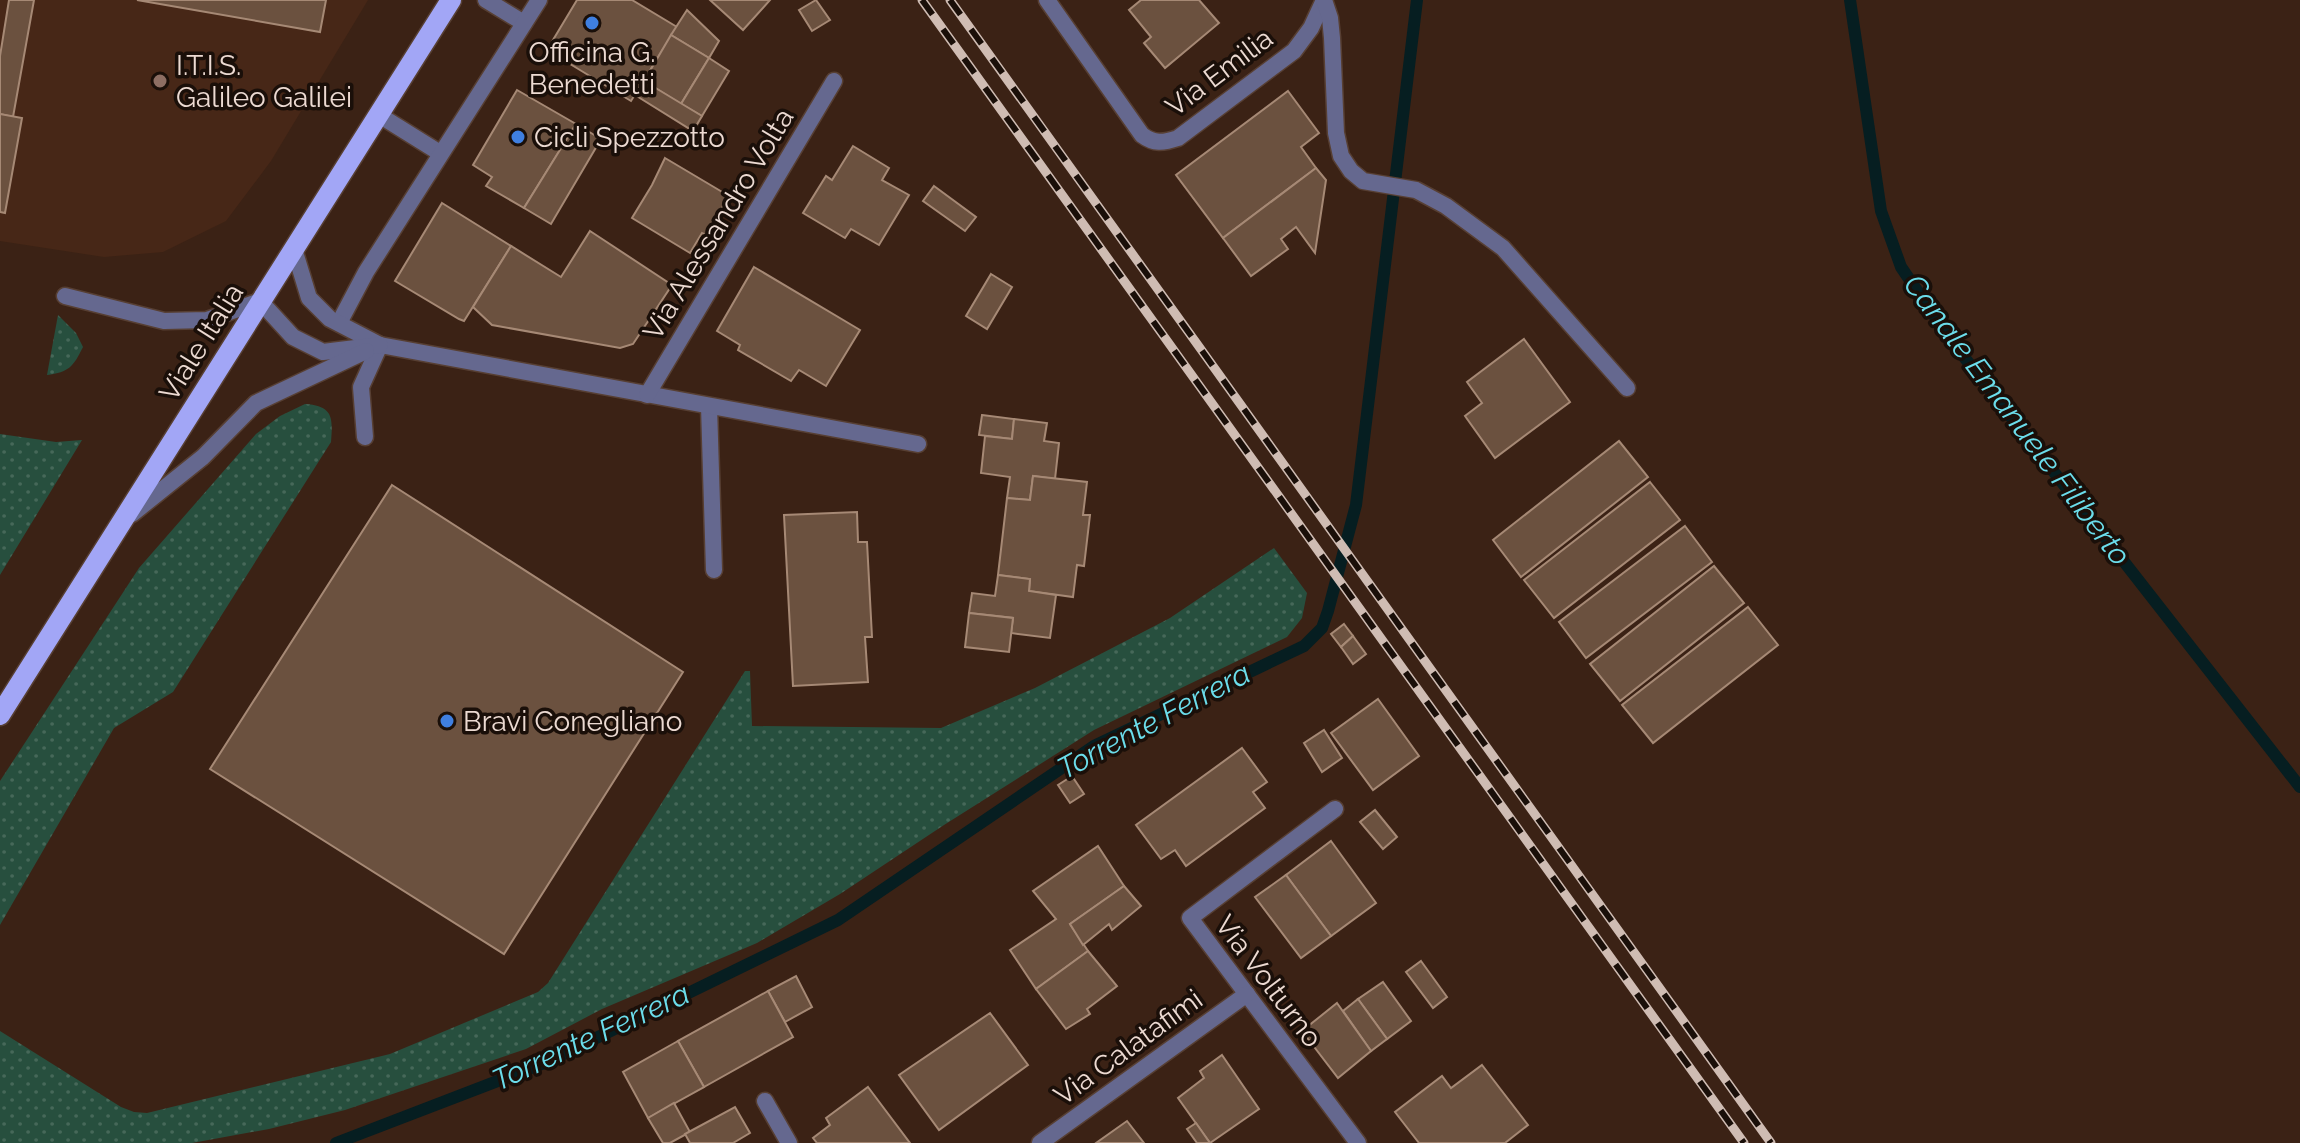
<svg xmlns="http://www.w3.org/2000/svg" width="2300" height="1143" viewBox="0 0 2300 1143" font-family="Raleway,sans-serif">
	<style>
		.built { fill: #472717 }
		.grass { fill: url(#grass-dots) }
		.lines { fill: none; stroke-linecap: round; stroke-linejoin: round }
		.stream { stroke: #061e21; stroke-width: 12 }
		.building { fill: #6b513f; stroke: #a68975; stroke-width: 2 }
		.service-casing { stroke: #573f33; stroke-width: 19 }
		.minor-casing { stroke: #573f33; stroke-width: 19 }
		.primary-casing { stroke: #573f33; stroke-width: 23 }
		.service { stroke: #65688f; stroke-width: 16 }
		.minor { stroke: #65688f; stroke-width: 16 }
		.primary { stroke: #a2a6f6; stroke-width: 20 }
		.rail-casing { stroke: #cfbcb3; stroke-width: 9 }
		.rail { stroke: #1a0f09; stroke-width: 6; stroke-dasharray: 18; stroke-linecap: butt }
		.shop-dot { fill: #3f7fe0; stroke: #1a0f09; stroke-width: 3 }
		.education-dot { fill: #8d6e63; stroke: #1a0f09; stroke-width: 3 }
		.labels { text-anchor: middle; stroke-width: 7; stroke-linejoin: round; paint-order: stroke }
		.poi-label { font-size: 28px; fill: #ecdad2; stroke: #1a0f09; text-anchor: start }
		.street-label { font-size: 28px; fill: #ecdad2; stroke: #1a0f09 }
		.water-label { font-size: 30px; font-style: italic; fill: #6bddeb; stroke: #1a0f09 }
	</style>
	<defs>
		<pattern id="grass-dots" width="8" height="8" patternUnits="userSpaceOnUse" patternTransform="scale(2)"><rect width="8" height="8" fill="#274f3e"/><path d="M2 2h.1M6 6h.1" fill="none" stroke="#466859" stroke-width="1.8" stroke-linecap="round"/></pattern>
	</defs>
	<rect width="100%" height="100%" fill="#3b2215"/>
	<polygon class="built" points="0,0 368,0 271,161 226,221 163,252 104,257 0,241"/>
	<g class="grass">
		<path d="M58,315L76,333L83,347C73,367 69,372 47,375Z"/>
		<path d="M305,404C333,406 333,417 331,442L173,692L114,728L0,925V781L139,568L256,434L280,416Z"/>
		<polygon points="0,434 56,442 82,440 0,575"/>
		<polygon points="1274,548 1307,593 1302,618 1287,637 1094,730 944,825 840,894 757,943 602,1009 526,1049 345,1110 269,1129 192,1143 0,1143 0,1031 121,1107 134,1112 147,1113 390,1054 538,992 548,983 745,671 750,671 752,726 941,728 1035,688 1170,618"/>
	</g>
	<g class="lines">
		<g class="stream">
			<polyline points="1850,0 1881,211 1901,267 1950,339 2300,787"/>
			<polyline points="336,1143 547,1062 838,920 1094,746 1304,646 1322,628 1328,611 1356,505 1417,0"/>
		</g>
	</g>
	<g class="building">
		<polygon points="9,0 34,0 13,117 0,114 0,56"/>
		<polygon points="137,0 326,0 320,32"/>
		<polygon points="577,0 632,0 677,27 631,101 547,50"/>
		<polygon points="710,0 770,0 743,30"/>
		<polygon points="816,0 830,20 812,31 799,10"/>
		<polygon points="1141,0 1199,0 1219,23 1165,68 1144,43 1151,37 1129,10"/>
		<polygon points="687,10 719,41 709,58 671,35"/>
		<polygon points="671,35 709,58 681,104 644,81"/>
		<polygon points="709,58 729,71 702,116 681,104"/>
		<polygon points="644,81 702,116 693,131 635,95"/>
		<polygon points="517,90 576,124 524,208 486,186 492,177 473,165"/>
		<polygon points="1288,91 1319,133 1301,147 1316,168 1223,238 1176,175"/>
		<polygon points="0,114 22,118 5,213 0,212"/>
		<polygon points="576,124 601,139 551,224 524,208"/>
		<polygon points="853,146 889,168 882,180 909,195 879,245 851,229 845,238 803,213 826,176 832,180"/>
		<polygon points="665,158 729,196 706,235 702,233 690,253 632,218 652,185"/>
		<polygon points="1316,168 1326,180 1315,253 1296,227 1281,239 1288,249 1251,276 1223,238"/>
		<polygon points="934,186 976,217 965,231 923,201"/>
		<polygon points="442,203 511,246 464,321 459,319 395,281"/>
		<polygon points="590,231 672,285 633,344 620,348 492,325 473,307 511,246 561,277"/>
		<polygon points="754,267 860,330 826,386 799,370 791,381 738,350 740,345 717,331"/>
		<polygon points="991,274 1012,287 987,329 966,316"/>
		<polygon points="1524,339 1570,402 1495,458 1465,416 1482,403 1467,382"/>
		<polygon points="982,415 1014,419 1012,439 979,435"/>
		<polygon points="1014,419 1047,423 1044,441 1059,443 1055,479 1033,476 1030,500 1007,498 1010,477 981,473 985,436 1012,439"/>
		<polygon points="1619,441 1648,477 1521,577 1493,540"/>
		<polygon points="1033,476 1087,482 1083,515 1090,515 1084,566 1077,565 1073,597 1029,591 1030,579 998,575 1007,498 1030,500"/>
		<polygon points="1650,482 1680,520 1554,618 1524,580"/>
		<polygon points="392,485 683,672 504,954 210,769"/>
		<polygon points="857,512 858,542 867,542 872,637 865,637 868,682 793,686 784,515"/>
		<polygon points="1685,526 1712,562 1586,658 1559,622"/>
		<polygon points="1714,566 1744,603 1620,701 1590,664"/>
		<polygon points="998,575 1030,579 1029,591 1056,595 1050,638 1011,633 1013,618 969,613 972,593 995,596"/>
		<polygon points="1748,607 1778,645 1653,743 1622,705"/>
		<polygon points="969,613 1013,618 1009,652 965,647"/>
		<polygon points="1344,624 1353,636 1341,647 1331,634"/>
		<polygon points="1353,636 1366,654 1353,664 1341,647"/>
		<polygon points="1378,699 1419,756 1373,790 1331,733"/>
		<polygon points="1324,730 1342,758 1322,772 1304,743"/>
		<polygon points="1242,748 1267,782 1253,792 1265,808 1186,866 1175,850 1161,859 1136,825"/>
		<polygon points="1072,776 1084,794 1070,803 1058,785"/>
		<polygon points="1375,810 1397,837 1383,849 1360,822"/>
		<polygon points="1331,841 1376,903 1331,936 1286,875"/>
		<polygon points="1098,846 1124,886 1070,924 1088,951 1036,989 1010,950 1056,919 1033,891"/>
		<polygon points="1286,875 1331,936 1301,958 1255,897"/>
		<polygon points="1124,886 1141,906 1112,930 1109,924 1083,945 1070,924"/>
		<polygon points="1088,951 1117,986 1087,1009 1090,1014 1066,1029 1036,989"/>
		<polygon points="1421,961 1447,997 1433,1008 1406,972"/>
		<polygon points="796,976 812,1007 785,1022 768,991"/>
		<polygon points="1383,982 1411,1021 1387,1039 1358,999"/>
		<polygon points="768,991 793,1037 704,1087 678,1041"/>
		<polygon points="1358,999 1387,1039 1371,1051 1343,1011"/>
		<polygon points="1337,1003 1371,1051 1338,1078 1302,1031"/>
		<polygon points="990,1013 1028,1065 939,1130 899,1075"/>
		<polygon points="678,1041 704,1087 648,1118 623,1072"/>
		<polygon points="1222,1055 1259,1109 1210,1143 1178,1098 1204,1078 1200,1071"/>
		<polygon points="1482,1065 1528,1125 1505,1143 1419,1143 1395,1112 1442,1076 1451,1088"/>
		<polygon points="868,1087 910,1143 817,1143 813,1138 830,1125 826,1118"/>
		<polygon points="674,1103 690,1132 670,1143 663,1143 648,1118"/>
		<polygon points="735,1107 750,1133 733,1143 690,1143 685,1134"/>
		<polygon points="1127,1121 1144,1143 1096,1143"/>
		<polygon points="1196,1123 1210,1143 1197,1143 1187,1129"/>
	</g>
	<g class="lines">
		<defs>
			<g id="service">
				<polyline points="486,0 524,23"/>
				<polyline points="379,115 440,153"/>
				<polyline points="339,323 366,272 539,0"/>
				<polyline points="709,406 714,570"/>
				<polyline points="365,437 361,387 380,345"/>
			</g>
			<g id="minor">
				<path d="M1047,0L1142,135C1154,144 1163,143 1178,138L1294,51L1311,28L1324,0"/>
				<polyline points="1324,0 1330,18 1332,38 1336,133 1341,156 1351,171 1363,181 1416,190 1446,206 1503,248 1627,388"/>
				<polyline points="294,249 309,298 330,319 380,345 918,444"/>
				<polyline points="65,296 164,321 207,320 260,301 293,337 323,352 380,345"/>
				<polyline points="647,395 834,81"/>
				<polyline points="132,514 203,457 256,403 366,351"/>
				<polyline points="1335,809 1190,918 1358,1143"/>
				<polyline points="765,1101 789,1143"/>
				<polyline points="1040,1143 1247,994"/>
			</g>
			<polyline id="primary" points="0,715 451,0"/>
		</defs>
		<use href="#service" class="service-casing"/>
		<use href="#minor" class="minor-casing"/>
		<use href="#primary" class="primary-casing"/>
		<use href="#service" class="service"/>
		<use href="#minor" class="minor"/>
		<use href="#primary" class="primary"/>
		<defs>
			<g id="rail">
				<polyline points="922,0 1744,1143"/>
				<polyline points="950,0 1771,1143"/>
			</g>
		</defs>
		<use href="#rail" class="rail-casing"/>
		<use href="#rail" class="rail"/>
	</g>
	<g class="shop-dot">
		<circle cx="592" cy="23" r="8"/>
		<circle cx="518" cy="137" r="8"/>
		<circle cx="447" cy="721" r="8"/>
	</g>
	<circle class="education-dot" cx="160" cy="81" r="8"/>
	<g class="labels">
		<g class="poi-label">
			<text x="592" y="62" text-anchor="middle">Officina G.<tspan x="592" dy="32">Benedetti</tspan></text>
			<text x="176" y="75">I.T.I.S.<tspan x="176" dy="32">Galileo Galilei</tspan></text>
			<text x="534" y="147">Cicli Spezzotto</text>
			<text x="463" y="731">Bravi Conegliano</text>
		</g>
		<g class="street-label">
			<text transform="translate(1219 72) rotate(-37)" y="10">Via Emilia</text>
			<text transform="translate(718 224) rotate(-59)" y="10">Via Alessandro Volta</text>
			<text transform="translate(201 342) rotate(-58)" y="10">Viale Italia</text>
			<text transform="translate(1269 981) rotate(53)" y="10">Via Volturno</text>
			<text transform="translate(1128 1047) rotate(-36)" y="10">Via Calatafimi</text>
		</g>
		<g class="water-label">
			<text transform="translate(2017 420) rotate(53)" y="10">Canale Emanuele Filiberto</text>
			<text transform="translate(1154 721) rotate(-28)" y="10">Torrente Ferrera</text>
			<text transform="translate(591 1037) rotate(-25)" y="10">Torrente Ferrera</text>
		</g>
	</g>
</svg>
